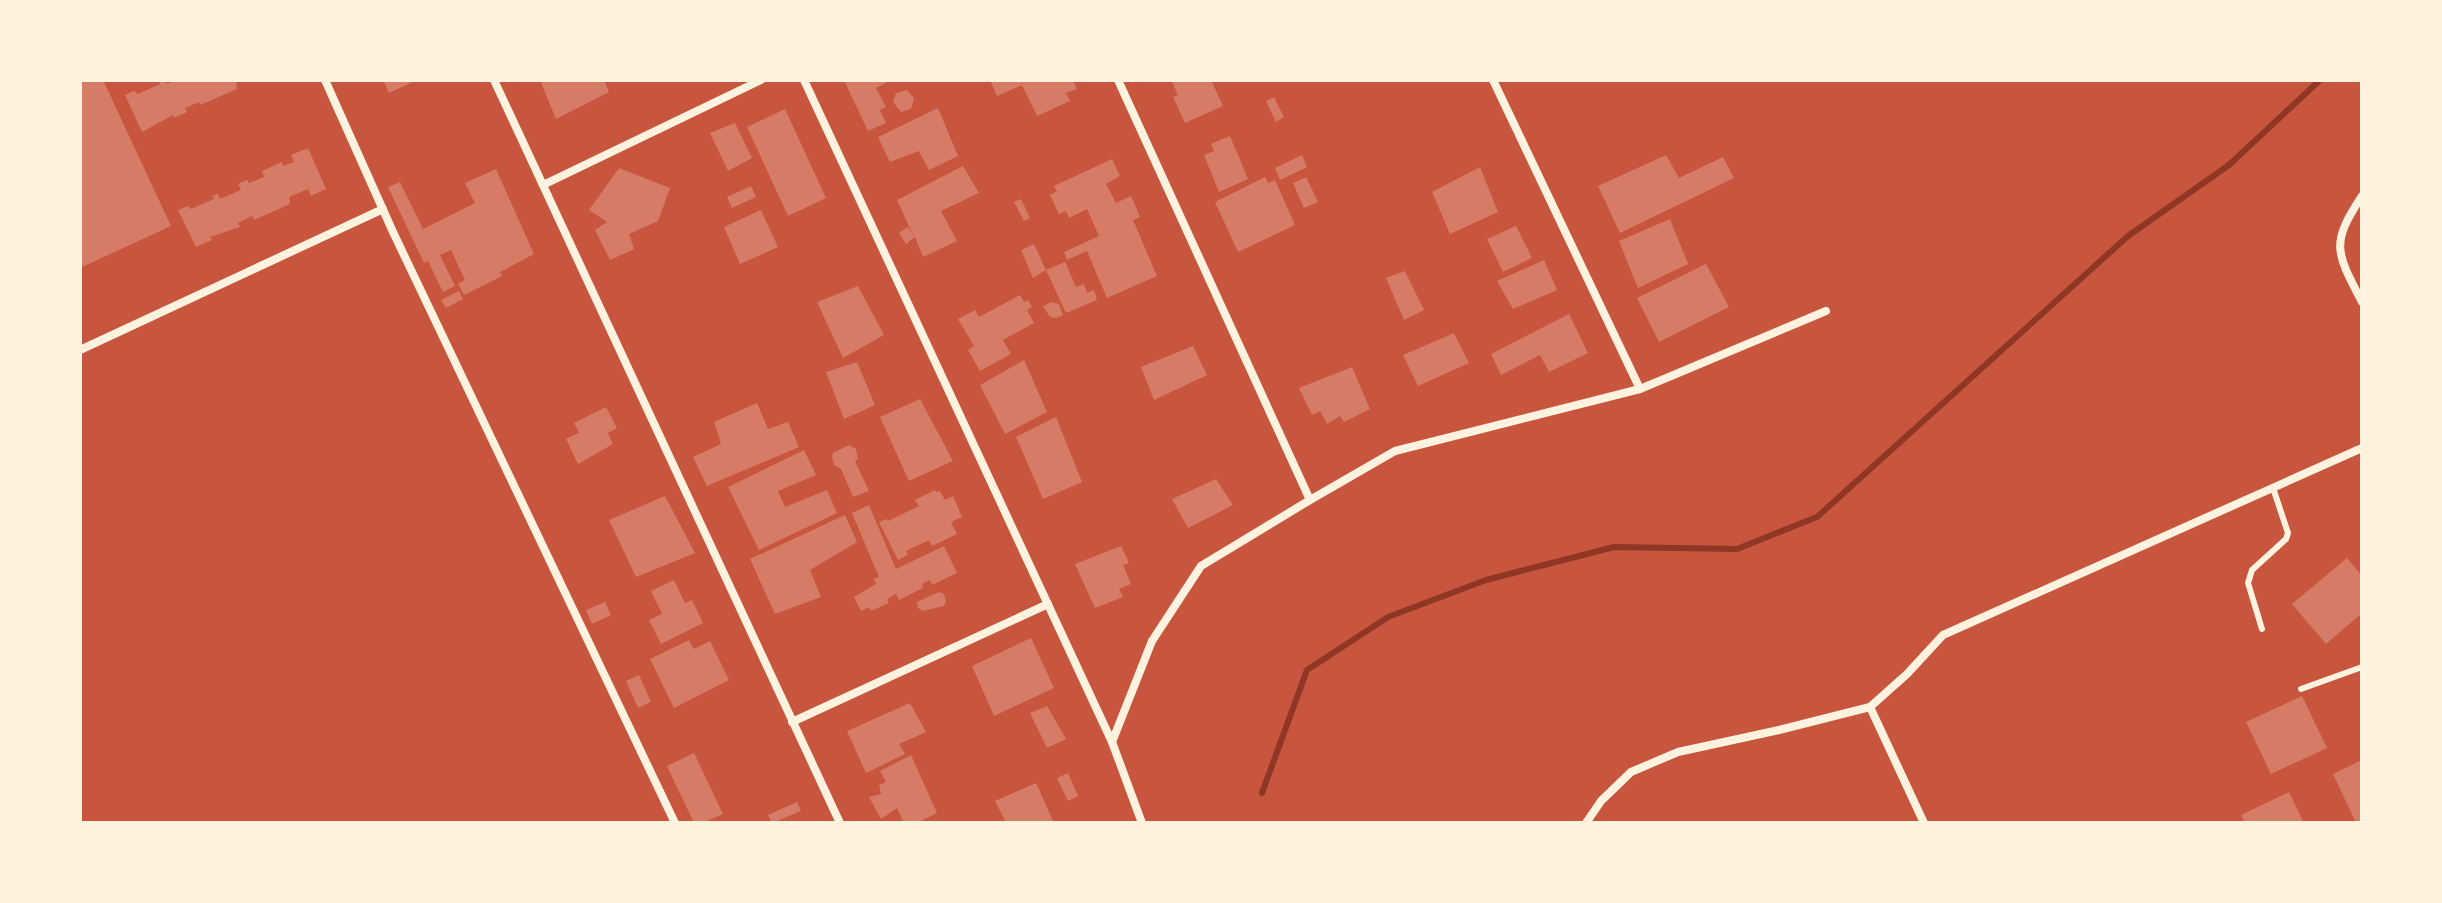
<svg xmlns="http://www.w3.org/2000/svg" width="2442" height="903" viewBox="0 0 2442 903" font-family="'Work Sans',sans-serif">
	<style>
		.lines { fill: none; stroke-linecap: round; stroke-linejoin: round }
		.stream { stroke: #8f3625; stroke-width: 6 }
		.building { fill: #d67c66 }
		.service { stroke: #fff3e0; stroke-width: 6 }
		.minor { stroke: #fff3e0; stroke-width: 8 }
	</style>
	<rect width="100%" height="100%" fill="#c8553d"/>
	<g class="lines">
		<polyline class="stream" points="1262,793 1307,670 1388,617 1486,580 1614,547 1737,549 1817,517 2128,236 2229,165 2320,80"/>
	</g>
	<g class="building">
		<polygon points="80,80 103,80 171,226 80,268"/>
		<polygon points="162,80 165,80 167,84 175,80 242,80 236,83 237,89 200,105 199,102 185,108 187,112 174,118 173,115 142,132 125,95 134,91 138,94 160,84 159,81"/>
		<polygon points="383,80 417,80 389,93"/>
		<polygon points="540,80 604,80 609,92 556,119"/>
		<polygon points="844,80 891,80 876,88 886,107 880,110 886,123 868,131"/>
		<polygon points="990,80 1073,80 1077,89 1066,93 1070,101 1037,116 1022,85 997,96"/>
		<polygon points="1171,80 1211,80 1223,106 1185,123 1173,97 1178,95"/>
		<polygon points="907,90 914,98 911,109 901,112 893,102 896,93"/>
		<polygon points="1274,97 1284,117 1276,122 1266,101"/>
		<polygon points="938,108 958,156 929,170 919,151 890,162 878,137"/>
		<polygon points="785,109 826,198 788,216 747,127"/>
		<polygon points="735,123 752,158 728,171 710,133"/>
		<polygon points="1230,136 1248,179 1219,192 1204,155 1214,151 1211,144"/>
		<polygon points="308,148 326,189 311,196 308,189 289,197 290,204 254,220 252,216 238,223 240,227 210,237 212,240 196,247 178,210 188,206 191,209 214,199 212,196 218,194 220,199 241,190 238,184 247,180 249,183 264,177 262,171 282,162 283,166 294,162 291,155"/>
		<polygon points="1302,155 1307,167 1280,180 1275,168"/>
		<polygon points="1666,155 1679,178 1723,157 1734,178 1620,233 1598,186"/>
		<polygon points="1112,159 1120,176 1106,184 1116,203 1131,196 1140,217 1133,220 1157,276 1107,298 1087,251 1067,260 1064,252 1099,236 1087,209 1069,218 1066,211 1059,214 1050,195 1057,191 1054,186"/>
		<polygon points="963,166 979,193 941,211 957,241 923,257 915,237 906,244 899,233 908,227 914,237 897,200"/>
		<polygon points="1480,167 1498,212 1450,234 1432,192"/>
		<polygon points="619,168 670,188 658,221 629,234 634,249 610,260 595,230 607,222 589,210"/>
		<polygon points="496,169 534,254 500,272 502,276 464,295 458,284 465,280 451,250 440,255 455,286 443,292 428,261 424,263 388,187 400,182 423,229 475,203 465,183"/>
		<polygon points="1265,177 1268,183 1275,180 1295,225 1238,252 1215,202"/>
		<polygon points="1306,177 1318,202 1304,208 1293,183"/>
		<polygon points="751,186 756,197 732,208 727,197"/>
		<polygon points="1021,199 1030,218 1024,221 1014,202"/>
		<polygon points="761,210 778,247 740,264 724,227"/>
		<polygon points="1670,219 1688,264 1638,288 1619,241"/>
		<polygon points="1516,226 1532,258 1503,272 1487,239"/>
		<polygon points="1034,244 1046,270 1033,278 1021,250"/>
		<polygon points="1544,260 1557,290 1513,309 1497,281"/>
		<polygon points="1065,262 1076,287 1084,284 1087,293 1094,290 1097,300 1066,313 1046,270"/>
		<polygon points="1706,264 1729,307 1659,342 1637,298"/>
		<polygon points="1405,271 1424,310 1404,320 1386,278"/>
		<polygon points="858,286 884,335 843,358 817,302"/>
		<polygon points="459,291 463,299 446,308 441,300"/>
		<polygon points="1020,295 1024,302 1028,300 1032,307 1027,310 1034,323 1003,340 1011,354 980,371 968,350 974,346 958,319 975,310 979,317"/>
		<polygon points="1052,302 1059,304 1063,315 1056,318 1050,317 1043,306"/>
		<polygon points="1569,314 1588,353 1549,372 1540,355 1501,375 1491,354"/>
		<polygon points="1454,333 1469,363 1418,386 1403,355"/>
		<polygon points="1193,346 1207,375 1154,400 1141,367"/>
		<polygon points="1024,360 1047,412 1005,434 980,385"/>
		<polygon points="857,362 875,405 844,419 826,372"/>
		<polygon points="1352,367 1370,409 1344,422 1340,416 1327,424 1320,411 1312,415 1299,388"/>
		<polygon points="920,399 953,461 909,481 880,417"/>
		<polygon points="757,403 768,429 788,422 799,447 707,486 693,457 721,444 714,422"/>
		<polygon points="606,407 617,428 608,433 613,444 578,464 566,439 579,433 574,423"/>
		<polygon points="1056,417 1082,482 1043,499 1016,437"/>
		<polygon points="849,445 856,449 858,459 855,461 869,491 853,497 841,469 834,465 832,457 833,453"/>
		<polygon points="804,450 816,475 778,491 785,507 827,490 837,513 759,550 728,487"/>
		<polygon points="1216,479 1233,505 1188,528 1172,499"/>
		<polygon points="935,490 936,492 940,491 945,500 953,496 962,517 951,522 957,534 932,546 929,540 906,551 908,555 898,560 879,522 887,519 888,521 919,506 915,500"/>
		<polygon points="665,496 695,553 636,577 609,520"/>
		<polygon points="869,505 896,569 944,546 957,573 932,585 930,580 922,584 923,588 899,600 896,594 887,599 889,603 871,611 869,607 861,611 854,597 876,584 874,579 879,577 852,513"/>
		<polygon points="845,515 857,542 810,570 821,597 775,614 750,559"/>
		<polygon points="1121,546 1129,563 1123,565 1131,584 1119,589 1123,597 1095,608 1075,564"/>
		<polygon points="2347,558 2362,576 2362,613 2326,644 2292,604"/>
		<polygon points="674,580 685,603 692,600 703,623 661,644 649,620 662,614 651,591"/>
		<polygon points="939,592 944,594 946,601 944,606 923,611 918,608 917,602"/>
		<polygon points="605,602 611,615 592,624 586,610"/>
		<polygon points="1031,638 1054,688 994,716 972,666"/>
		<polygon points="689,640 694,649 710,641 729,680 674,708 650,659"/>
		<polygon points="639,675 651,702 638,708 626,681"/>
		<polygon points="2302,696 2327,748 2271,774 2246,722"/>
		<polygon points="910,703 926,732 899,744 905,754 866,773 847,731"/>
		<polygon points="1047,706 1066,739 1047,748 1030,713"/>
		<polygon points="694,753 723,814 703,823 694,823 667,766"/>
		<polygon points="911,755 937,813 917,823 904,823 897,808 881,819 869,797 881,794 879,785 886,782 880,771"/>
		<polygon points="2362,760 2362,823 2356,823 2333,774"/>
		<polygon points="1068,773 1078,796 1068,801 1057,778"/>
		<polygon points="1036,783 1054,823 1006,823 995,801"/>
		<polygon points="2289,792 2304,823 2245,823 2241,815"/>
		<polygon points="797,802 801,811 772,823 768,815"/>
	</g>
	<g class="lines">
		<g class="service">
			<polyline points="2262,629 2248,583 2252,570 2286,539 2288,533 2273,488"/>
			<polyline points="2301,689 2362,667"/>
		</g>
		<g class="minor">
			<polyline points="325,80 393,232 675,823"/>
			<polyline points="494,80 840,823"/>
			<polyline points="804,80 1112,742 1142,823"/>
			<polyline points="1118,80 1310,500"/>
			<polyline points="1493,80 1640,389"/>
			<polyline points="543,185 761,80"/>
			<path d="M2362,196C2330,244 2336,252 2362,302"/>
			<polyline points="80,350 383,209"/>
			<polyline points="1870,707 1924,823"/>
			<polyline points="792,722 1048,604"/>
			<polyline points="1112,742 1152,641 1201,566 1310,500 1395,451 1640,389 1826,311"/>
			<polyline points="1586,823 1601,801 1631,772 1678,752 1779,730 1870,707 1907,674 1943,635 2362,448"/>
		</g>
	</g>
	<rect width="2442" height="903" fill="none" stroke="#fff3e0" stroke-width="164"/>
</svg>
